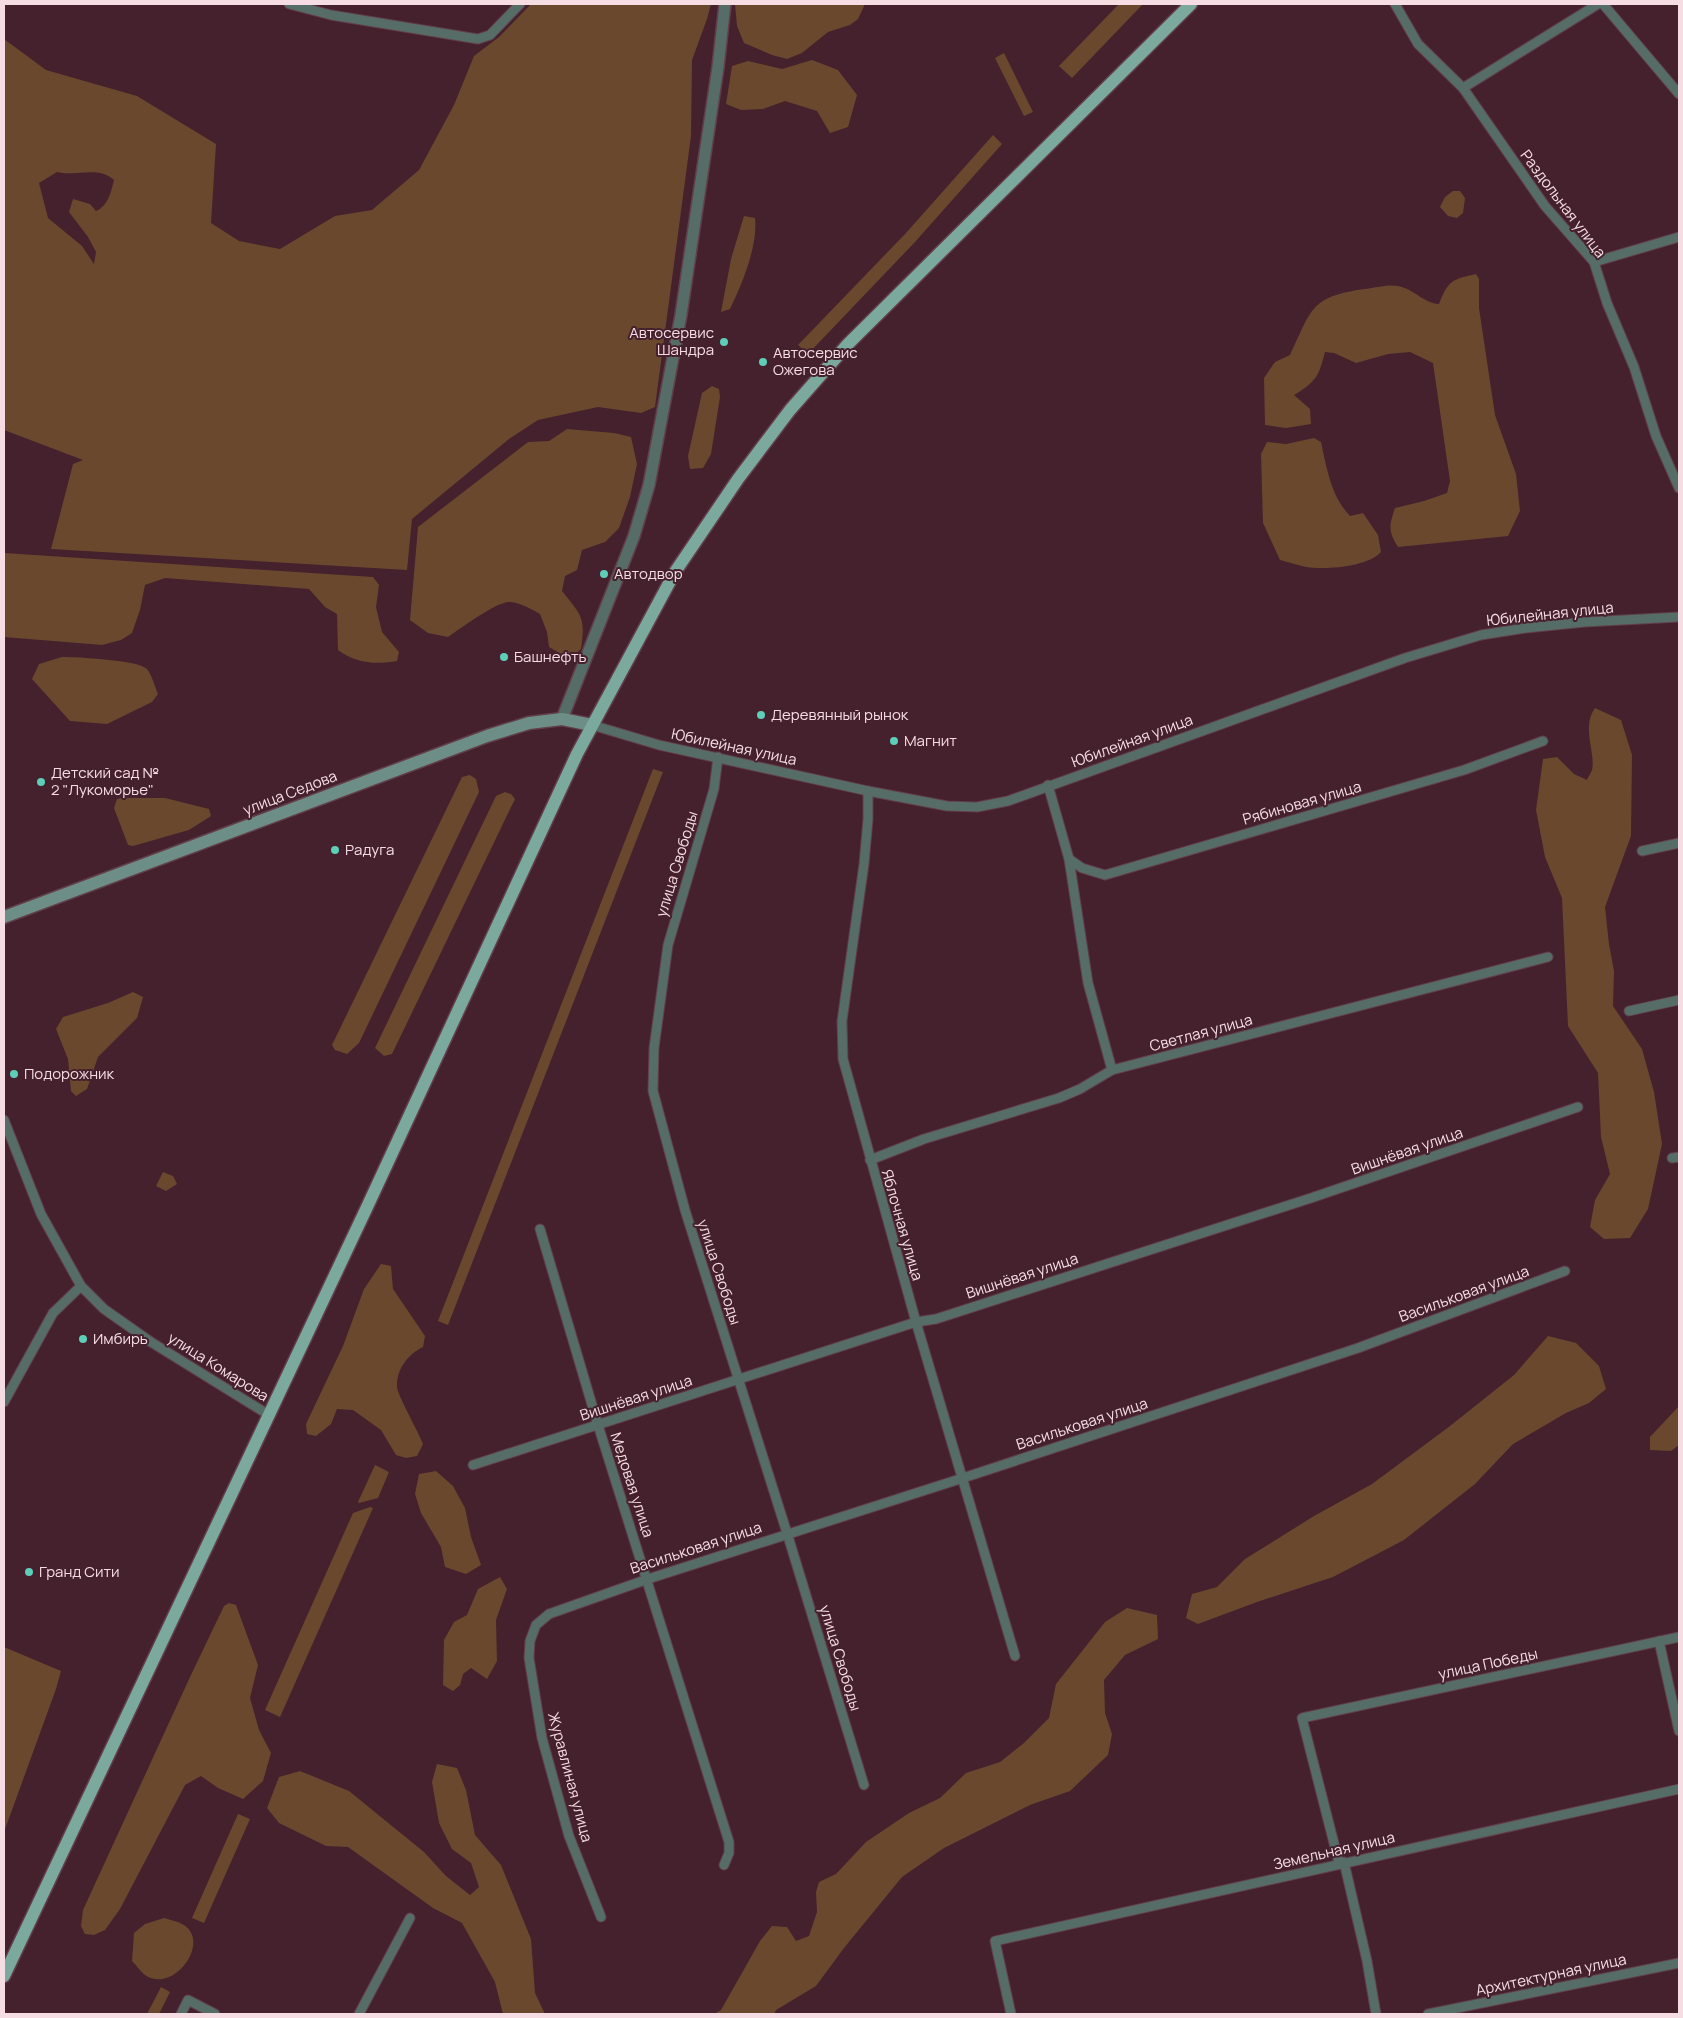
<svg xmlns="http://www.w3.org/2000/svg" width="1683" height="2018" viewBox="0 0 1683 2018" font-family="Manrope,sans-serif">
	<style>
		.green { fill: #69482e; fill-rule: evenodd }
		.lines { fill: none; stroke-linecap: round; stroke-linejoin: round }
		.minor-casing { stroke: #613e4a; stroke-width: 11 }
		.tertiary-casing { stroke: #613e4a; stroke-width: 14 }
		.secondary-casing { stroke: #613e4a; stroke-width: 15 }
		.primary-casing { stroke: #613e4a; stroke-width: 15 }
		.minor { stroke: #566c66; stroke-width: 9 }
		.tertiary { stroke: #566c66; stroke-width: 11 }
		.secondary { stroke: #6c8e86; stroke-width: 12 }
		.primary { stroke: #7ca99e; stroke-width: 12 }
		.poi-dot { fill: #5dceb8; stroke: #45202d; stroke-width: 2 }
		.labels { text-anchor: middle; stroke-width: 4; stroke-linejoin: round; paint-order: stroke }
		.street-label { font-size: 15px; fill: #f6dde4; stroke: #45202d }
		.poi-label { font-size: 15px; fill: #f6dde4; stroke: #45202d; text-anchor: start }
	</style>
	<rect width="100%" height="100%" fill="#45202d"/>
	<g class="green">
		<path d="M531,4H711L707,19L692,60L691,136L655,407L641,413L598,407L538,420L509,439L412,519L407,570L51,549L73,464L83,460L4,430V39L46,70L137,96L216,144L211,223L239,241L280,249L335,216L372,210L419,170L454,105L474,56L499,37ZM57,172C76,177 98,165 114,180C111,192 108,206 96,211L90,204L73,199L69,212L88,237L96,252L94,264L82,246L48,218L39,183Z"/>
		<polygon points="735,4 865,4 858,19 850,25 828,32 802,53 787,59 772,55 744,43 737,26"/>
		<polygon points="1119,4 1143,4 1072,78 1059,66"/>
		<polygon points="1004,53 1033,112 1024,116 995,58"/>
		<polygon points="812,60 838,70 857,95 848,127 830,133 817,111 785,101 763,109 741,110 726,104 732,66 748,61 782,69"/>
		<polygon points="993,135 1002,144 915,242 808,354 798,345 906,233"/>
		<polygon points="1453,191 1460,191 1465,198 1463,213 1457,218 1448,216 1440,207 1445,197"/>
		<path d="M744,216L755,218C758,246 742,284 730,309L721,312L731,259Z"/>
		<path d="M1476,274L1479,279V308L1495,415L1516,474L1520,511L1508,536L1398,547C1388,531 1389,526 1395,508L1424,501L1447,493L1450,481L1433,363L1410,352L1388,354L1356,363L1334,353L1325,352C1319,376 1316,382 1294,395L1310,409L1311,424L1286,428L1265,425L1264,378L1275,362L1290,355C1312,310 1309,297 1364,289C1374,288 1388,284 1398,286C1414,289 1425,304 1439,304C1448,281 1452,279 1476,274Z"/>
		<polygon points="712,386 719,389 720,397 711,454 703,468 690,469 688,456 702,393"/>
		<path d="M567,429L614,433L631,437L637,464L630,497L619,528L605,542L582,550L577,570L565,576L562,591C581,615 586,617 581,649L574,655H563L549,647L547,632L540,614C531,609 521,603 510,602C497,601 460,629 448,637L428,633L410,620L418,527L528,442L549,441Z"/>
		<path d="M1314,438L1321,442C1327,469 1331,496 1350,516L1363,513L1378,535L1381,552C1368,567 1325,570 1306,567C1297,565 1288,562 1280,560L1263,523L1261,454L1267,442L1286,444Z"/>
		<path d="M4,553L373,577L379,585L376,607L382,632L399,652L397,661C375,665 355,663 338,650L337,614L325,607L309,589L165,578L145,585L140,610L132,633L121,640L102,645L4,637Z"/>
		<path d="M62,657C76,657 139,660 147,669C152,675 155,687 158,694L152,702L107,724L70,721L32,679L39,664Z"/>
		<path d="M1595,708L1621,720L1632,755L1631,836L1605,907L1609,944L1614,971L1613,1006L1642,1049L1654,1092L1662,1144L1648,1209L1630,1238L1604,1239L1590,1227L1595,1200L1610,1174L1601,1137L1598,1073L1568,1026L1562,898L1545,857L1536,810L1543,759L1557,757L1574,774L1587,780C1588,777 1591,773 1592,770C1596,753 1581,727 1595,708Z"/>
		<polygon points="653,769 663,772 448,1325 438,1321"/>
		<polygon points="470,775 476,779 479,792 359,1043 347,1054 335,1050 332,1045 462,777"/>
		<polygon points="505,792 511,794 515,799 392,1054 384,1056 375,1048 496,796"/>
		<polygon points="122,798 165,798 209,809 211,816 189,830 133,846 128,845 114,808 117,799"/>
		<polygon points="133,992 143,997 137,1018 98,1057 87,1089 76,1096 71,1091 68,1059 56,1029 63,1017 108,1003"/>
		<polygon points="163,1172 173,1176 177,1184 166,1191 156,1186"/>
		<path d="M381,1264L391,1266L393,1289L425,1336L423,1347C408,1354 396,1370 397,1387C397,1394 419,1433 423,1444L417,1456L406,1458L396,1455L381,1430L353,1410L337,1409L331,1424L316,1436L307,1434L306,1424L343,1346L364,1289Z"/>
		<polygon points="1548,1336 1576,1343 1599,1366 1606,1389 1589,1403 1566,1413 1513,1444 1475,1484 1404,1540 1333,1577 1257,1602 1198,1624 1186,1618 1192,1594 1217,1587 1245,1559 1314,1516 1372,1484 1450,1426 1514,1375"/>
		<polygon points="1679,1406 1679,1445 1671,1451 1650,1450 1650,1437"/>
		<polygon points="375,1465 389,1472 378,1498 359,1503 358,1502"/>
		<polygon points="436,1471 453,1486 465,1508 471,1537 481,1565 466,1574 445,1567 441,1547 421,1513 415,1494 419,1474"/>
		<polygon points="370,1507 373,1508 280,1717 265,1710 353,1513"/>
		<polygon points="500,1577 507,1589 496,1620 497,1661 487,1679 471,1668 463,1674 460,1685 453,1691 443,1685 444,1640 454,1622 467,1615 478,1589"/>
		<polygon points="229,1603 236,1605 258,1665 250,1698 259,1730 271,1753 263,1781 243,1799 218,1788 201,1776 185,1785 120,1909 105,1930 94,1935 85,1934 81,1926 83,1910 190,1677 224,1606"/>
		<polygon points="1127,1608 1157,1615 1158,1639 1125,1655 1104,1680 1105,1713 1112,1734 1108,1755 1070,1791 1030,1805 944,1848 902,1877 844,1948 816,1986 776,2010 774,2014 714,2014 721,2010 760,1941 772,1926 787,1927 796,1941 809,1936 817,1912 816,1892 819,1882 836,1874 866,1842 909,1813 940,1798 966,1773 1000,1762 1024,1743 1049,1718 1056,1684 1105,1622"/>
		<polygon points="4,1647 61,1671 56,1689 4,1832"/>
		<polygon points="437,1764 457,1768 466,1790 475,1835 501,1865 531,1939 535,1993 545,2014 503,2014 495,1982 462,1923 433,1908 348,1847 326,1846 279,1823 267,1808 279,1777 300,1771 349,1791 424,1852 446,1876 470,1895 479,1887 471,1863 452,1849 439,1823 432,1782"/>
		<polygon points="238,1814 250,1819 204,1923 192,1918"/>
		<path d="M164,1918C170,1920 177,1921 182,1924C213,1940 174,1995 145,1975C140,1971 136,1965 132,1961L134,1933L145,1924Z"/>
		<polygon points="161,1987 170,1992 159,2014 147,2014"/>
	</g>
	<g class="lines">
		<defs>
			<g id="minor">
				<polyline points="289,4 331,15 478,39 490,35 520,4"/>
				<polyline points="1395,4 1418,44 1463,88 1545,206 1594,262 1607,303 1634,367 1656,436 1679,488"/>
				<polyline points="1603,4 1679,94"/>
				<polyline points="1463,88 1598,4"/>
				<polyline points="1594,262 1679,237"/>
				<polyline points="592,725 659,745 868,791 947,806 977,807 1008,801 1405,658 1481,635 1526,628 1585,622 1679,617"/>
				<polyline points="718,757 714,789 668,945 654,1048 653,1091 685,1210 787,1533 864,1785"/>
				<polyline points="1048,785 1069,859 1088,983 1112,1070"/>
				<polyline points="868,791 868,819 864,864 842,1021 843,1059 916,1322 1015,1656"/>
				<polyline points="1642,851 1679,843"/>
				<polyline points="1069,859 1082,868 1105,875 1464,770 1543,741"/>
				<polyline points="1629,1011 1679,1000"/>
				<polyline points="4,1120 41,1214 81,1286 104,1309 151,1342 269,1415"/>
				<polyline points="1672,1158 1679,1157"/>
				<polyline points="870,1160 924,1139 1059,1098 1080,1089 1112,1070 1548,957"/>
				<polyline points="540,1229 598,1425 729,1842 729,1853 724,1865"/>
				<polyline points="4,1402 53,1313 81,1286"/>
				<polyline points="473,1465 916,1322 936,1319 1311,1198 1578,1107"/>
				<polyline points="1659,1641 1679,1731"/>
				<polyline points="1344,1862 1367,1961 1376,2014"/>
				<polyline points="1339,1863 1302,1718 1679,1637"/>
				<polyline points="601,1917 569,1836 542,1738 529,1658 530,1641 536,1625 549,1614 648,1579 963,1478 1358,1348 1565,1271"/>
				<polyline points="181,2014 188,2000 215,2014"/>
				<polyline points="359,2014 410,1918"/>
				<polyline points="1011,2014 995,1941 1679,1789"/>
				<polyline points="1428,2014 1679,1963"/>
			</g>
			<polyline id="tertiary" points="562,719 634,536 649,485 681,315 718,67 725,4"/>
			<polyline id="secondary" points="4,917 487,736 529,723 562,719 592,725"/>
			<polyline id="primary" points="4,1976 368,1205 577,754 675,572 738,479 790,410 848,344 1191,4"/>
		</defs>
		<use href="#minor" class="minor-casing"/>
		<use href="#tertiary" class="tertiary-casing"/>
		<use href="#secondary" class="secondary-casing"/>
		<use href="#primary" class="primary-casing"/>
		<use href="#minor" class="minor"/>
		<use href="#tertiary" class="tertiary"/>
		<use href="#secondary" class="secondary"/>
		<use href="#primary" class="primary"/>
	</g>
	<g class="poi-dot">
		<circle cx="724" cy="342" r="5"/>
		<circle cx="763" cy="362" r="5"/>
		<circle cx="604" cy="574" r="5"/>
		<circle cx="504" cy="657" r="5"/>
		<circle cx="761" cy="715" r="5"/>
		<circle cx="894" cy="741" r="5"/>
		<circle cx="41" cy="782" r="5"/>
		<circle cx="335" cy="850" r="5"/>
		<circle cx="14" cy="1074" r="5"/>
		<circle cx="83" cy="1339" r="5"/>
		<circle cx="29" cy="1572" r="5"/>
	</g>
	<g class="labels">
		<g class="street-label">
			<text transform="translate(1563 204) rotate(53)" y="5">Раздольная улица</text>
			<text transform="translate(1550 614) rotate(-6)" y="5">Юбилейная улица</text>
			<text transform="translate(1132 741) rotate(-20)" y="5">Юбилейная улица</text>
			<text transform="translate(734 747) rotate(12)" y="5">Юбилейная улица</text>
			<text transform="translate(290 793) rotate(-21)" y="5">улица Седова</text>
			<text transform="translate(1302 803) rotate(-16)" y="5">Рябиновая улица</text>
			<text transform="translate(677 864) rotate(-73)" y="5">улица Свободы</text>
			<text transform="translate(1201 1033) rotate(-15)" y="5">Светлая улица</text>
			<text transform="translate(1407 1151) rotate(-19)" y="5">Вишнёвая улица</text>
			<text transform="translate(902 1225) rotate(74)" y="5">Яблочная улица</text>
			<text transform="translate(719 1272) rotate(72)" y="5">улица Свободы</text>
			<text transform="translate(1022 1276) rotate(-18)" y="5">Вишнёвая улица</text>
			<text transform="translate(1464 1294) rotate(-20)" y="5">Васильковая улица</text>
			<text transform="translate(218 1367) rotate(32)" y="5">улица Комарова</text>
			<text transform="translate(636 1398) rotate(-18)" y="5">Вишнёвая улица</text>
			<text transform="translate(1082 1424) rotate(-18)" y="5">Васильковая улица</text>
			<text transform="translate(632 1485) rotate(72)" y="5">Медовая улица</text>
			<text transform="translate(696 1548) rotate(-18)" y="5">Васильковая улица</text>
			<text transform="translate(840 1658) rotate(73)" y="5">улица Свободы</text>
			<text transform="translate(1488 1664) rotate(-12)" y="5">улица Победы</text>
			<text transform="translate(570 1777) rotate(75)" y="5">Журавлиная улица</text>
			<text transform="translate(1334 1851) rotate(-13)" y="5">Земельная улица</text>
			<text transform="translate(1551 1975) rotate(-12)" y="5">Архитектурная улица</text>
		</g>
		<g class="poi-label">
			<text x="714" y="338" text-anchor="end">Автосервис<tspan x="714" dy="17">Шандра</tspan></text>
			<text x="773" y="358">Автосервис<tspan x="773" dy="17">Ожегова</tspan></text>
			<text x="614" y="579">Автодвор</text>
			<text x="514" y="662">Башнефть</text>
			<text x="771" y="720">Деревянный рынок</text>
			<text x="904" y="746">Магнит</text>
			<text x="51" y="778">Детский сад №<tspan x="51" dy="17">2 "Лукоморье"</tspan></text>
			<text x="345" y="855">Радуга</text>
			<text x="24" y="1079">Подорожник</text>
			<text x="93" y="1344">Имбирь</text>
			<text x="39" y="1577">Гранд Сити</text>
		</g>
	</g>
	<rect width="1683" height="2018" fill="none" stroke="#f6dde4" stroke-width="10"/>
</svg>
